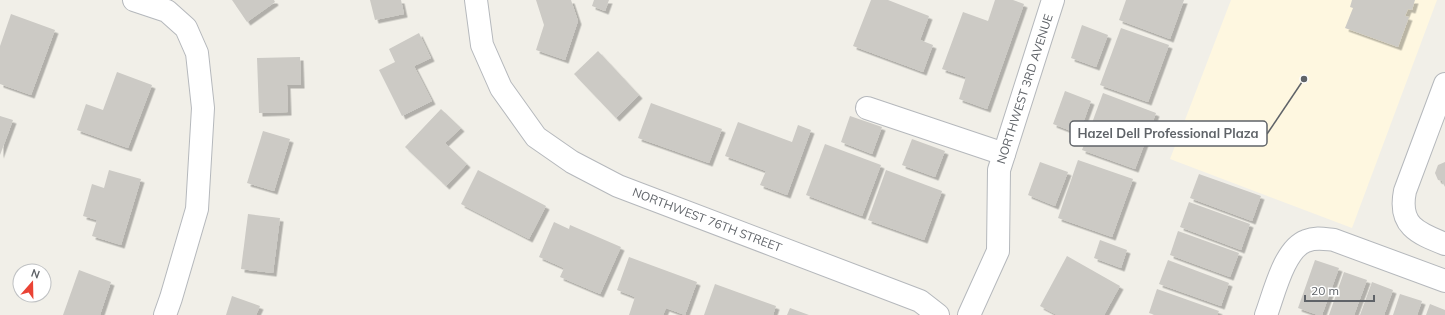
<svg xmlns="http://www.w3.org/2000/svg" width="1445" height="315" viewBox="0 0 1445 315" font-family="Mulish,sans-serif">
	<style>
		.commercial { fill: #fef7e0 }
		.building { fill: #cccac5; filter: url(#shadow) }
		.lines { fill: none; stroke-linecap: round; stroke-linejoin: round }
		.minor-casing { stroke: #b5b8bc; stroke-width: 24 }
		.minor { stroke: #fff; stroke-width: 22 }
		.labels { text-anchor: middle; stroke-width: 3; stroke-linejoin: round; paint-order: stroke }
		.street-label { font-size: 12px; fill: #5f6368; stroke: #fff }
		.leader { fill: none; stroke: #5f6368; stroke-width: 1.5 }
		.callout-dot { fill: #5f6368; stroke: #fff; stroke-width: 1.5 }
		.callout { fill: #fff; stroke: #5f6368; stroke-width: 1.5 }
		.callout-label { font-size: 13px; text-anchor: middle; font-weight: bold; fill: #5f6368 }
	</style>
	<defs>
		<filter id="shadow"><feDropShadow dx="3.5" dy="3.5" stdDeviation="0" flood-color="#0004"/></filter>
	</defs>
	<rect width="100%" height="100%" fill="#f1efe8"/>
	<polygon class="commercial" points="1231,0 1437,0 1352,228 1170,159"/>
	<g class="building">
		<polygon points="232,0 274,0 275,2 247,22"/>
		<polygon points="370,0 401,0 404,14 375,20"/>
		<polygon points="536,0 571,0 578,21 565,60 536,50 544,25"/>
		<polygon points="594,0 609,0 605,11 592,6"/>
		<polygon points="871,0 888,0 929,16 920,40 933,45 923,72 853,46"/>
		<polygon points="995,0 1013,0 1024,4 987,109 959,99 966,77 942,69 963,12 988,21"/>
		<polygon points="1126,0 1184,0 1170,39 1119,20"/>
		<polygon points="1352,0 1415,0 1412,10 1408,9 1405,16 1409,17 1398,47 1345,28 1353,8 1350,7"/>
		<polygon points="11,14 55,30 31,95 0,84 0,46"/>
		<polygon points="1082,25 1108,35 1096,67 1071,58"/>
		<polygon points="1121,28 1169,45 1148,102 1100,85"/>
		<polygon points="419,33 431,58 414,66 432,101 402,116 379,70 395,62 389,49"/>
		<polygon points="598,51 639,95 616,118 574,74"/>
		<polygon points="300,57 301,85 287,85 288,112 259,113 257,58"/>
		<polygon points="117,72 152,85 128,148 77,130 86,104 103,110"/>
		<polygon points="1065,91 1091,101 1079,134 1053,124"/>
		<polygon points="1103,93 1156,113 1135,169 1082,150"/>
		<polygon points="651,103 722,129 709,163 638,138"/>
		<polygon points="441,109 461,128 445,143 467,164 446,186 405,147"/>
		<polygon points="0,116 13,120 0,155"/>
		<polygon points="850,116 882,127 872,154 841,142"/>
		<polygon points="738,122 792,142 798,125 811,130 787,195 760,185 766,171 725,156"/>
		<polygon points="263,131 290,139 274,191 247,183"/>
		<polygon points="912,139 945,151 935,177 902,165"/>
		<polygon points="825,144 881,165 862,216 806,195"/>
		<polygon points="1078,160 1133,179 1112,237 1058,218"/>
		<polygon points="1040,162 1068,172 1055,206 1028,195"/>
		<polygon points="1445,162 1445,187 1442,181 1438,180 1435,173 1438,165"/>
		<polygon points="109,170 141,179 121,245 92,236 97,220 83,216 92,184 104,188"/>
		<polygon points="478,170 546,206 529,239 461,204"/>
		<polygon points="886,170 942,191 924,240 868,220"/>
		<polygon points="1199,174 1261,196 1252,221 1190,198"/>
		<polygon points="1189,202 1250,224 1241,250 1180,227"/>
		<polygon points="248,214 280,218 273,273 241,269"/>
		<polygon points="554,222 569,229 570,225 621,247 600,294 560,277 564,268 539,257"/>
		<polygon points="1178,231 1239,253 1230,277 1170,255"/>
		<polygon points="1100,240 1127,250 1121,268 1094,258"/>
		<polygon points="1067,256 1120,286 1104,315 1057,315 1040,306"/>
		<polygon points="629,257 697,282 685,315 666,308 663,315 629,315 635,297 617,290"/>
		<polygon points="1168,260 1229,283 1221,306 1159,284"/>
		<polygon points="1315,260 1339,268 1322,315 1318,315 1298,308"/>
		<polygon points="79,270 111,282 100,315 63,315"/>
		<polygon points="1344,272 1367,280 1354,315 1329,315"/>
		<polygon points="1372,282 1393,290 1384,315 1360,315"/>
		<polygon points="715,284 776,306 773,315 704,315"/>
		<polygon points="1157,289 1219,311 1217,315 1155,315 1149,313"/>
		<polygon points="1400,294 1422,301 1417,315 1393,315"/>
		<polygon points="232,296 260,306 256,315 226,315"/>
		<polygon points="1430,304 1445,310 1445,315 1426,315"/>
		<polygon points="790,308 809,315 787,315"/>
	</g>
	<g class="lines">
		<defs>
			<g id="minor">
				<polyline points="134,0 167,11 186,28 197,53 203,108 197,209 171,298 165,315"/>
				<polyline points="476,0 482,45 501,88 536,137 572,162 618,186 920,301 938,315"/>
				<path d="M1445,84L1405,191C1398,225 1417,233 1445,244"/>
				<polyline points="867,108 1004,154"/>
				<polyline points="969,315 998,251 999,170 1053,0"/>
				<path d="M1266,315C1274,294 1284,249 1306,241C1316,237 1324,239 1334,240L1445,281"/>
			</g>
		</defs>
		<use href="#minor" class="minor-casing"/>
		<use href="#minor" class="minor"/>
	</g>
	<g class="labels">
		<g class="street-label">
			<text transform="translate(1025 89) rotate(-72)" y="4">NORTHWEST 3RD AVENUE</text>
			<text transform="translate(707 220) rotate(21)" y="4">NORTHWEST 76TH STREET</text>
		</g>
	</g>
	<path class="leader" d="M1304 79L1267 134"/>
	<circle class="callout-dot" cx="1304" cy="79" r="4"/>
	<rect class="callout" x="1070" y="121" width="197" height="25" rx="4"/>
	<g class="callout-label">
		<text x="1168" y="138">Hazel Dell Professional Plaza</text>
	</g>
	<g transform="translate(32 283) rotate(20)"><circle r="19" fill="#ffffff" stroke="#bfc1c3"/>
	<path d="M0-3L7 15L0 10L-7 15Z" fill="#ea4335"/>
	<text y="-6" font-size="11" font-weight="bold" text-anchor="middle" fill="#5f6368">N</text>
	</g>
	<path d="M1305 295v6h69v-6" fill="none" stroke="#5f6368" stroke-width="2"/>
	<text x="1311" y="295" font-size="12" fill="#5f6368" stroke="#ffffff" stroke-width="3" paint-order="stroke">20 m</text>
</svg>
